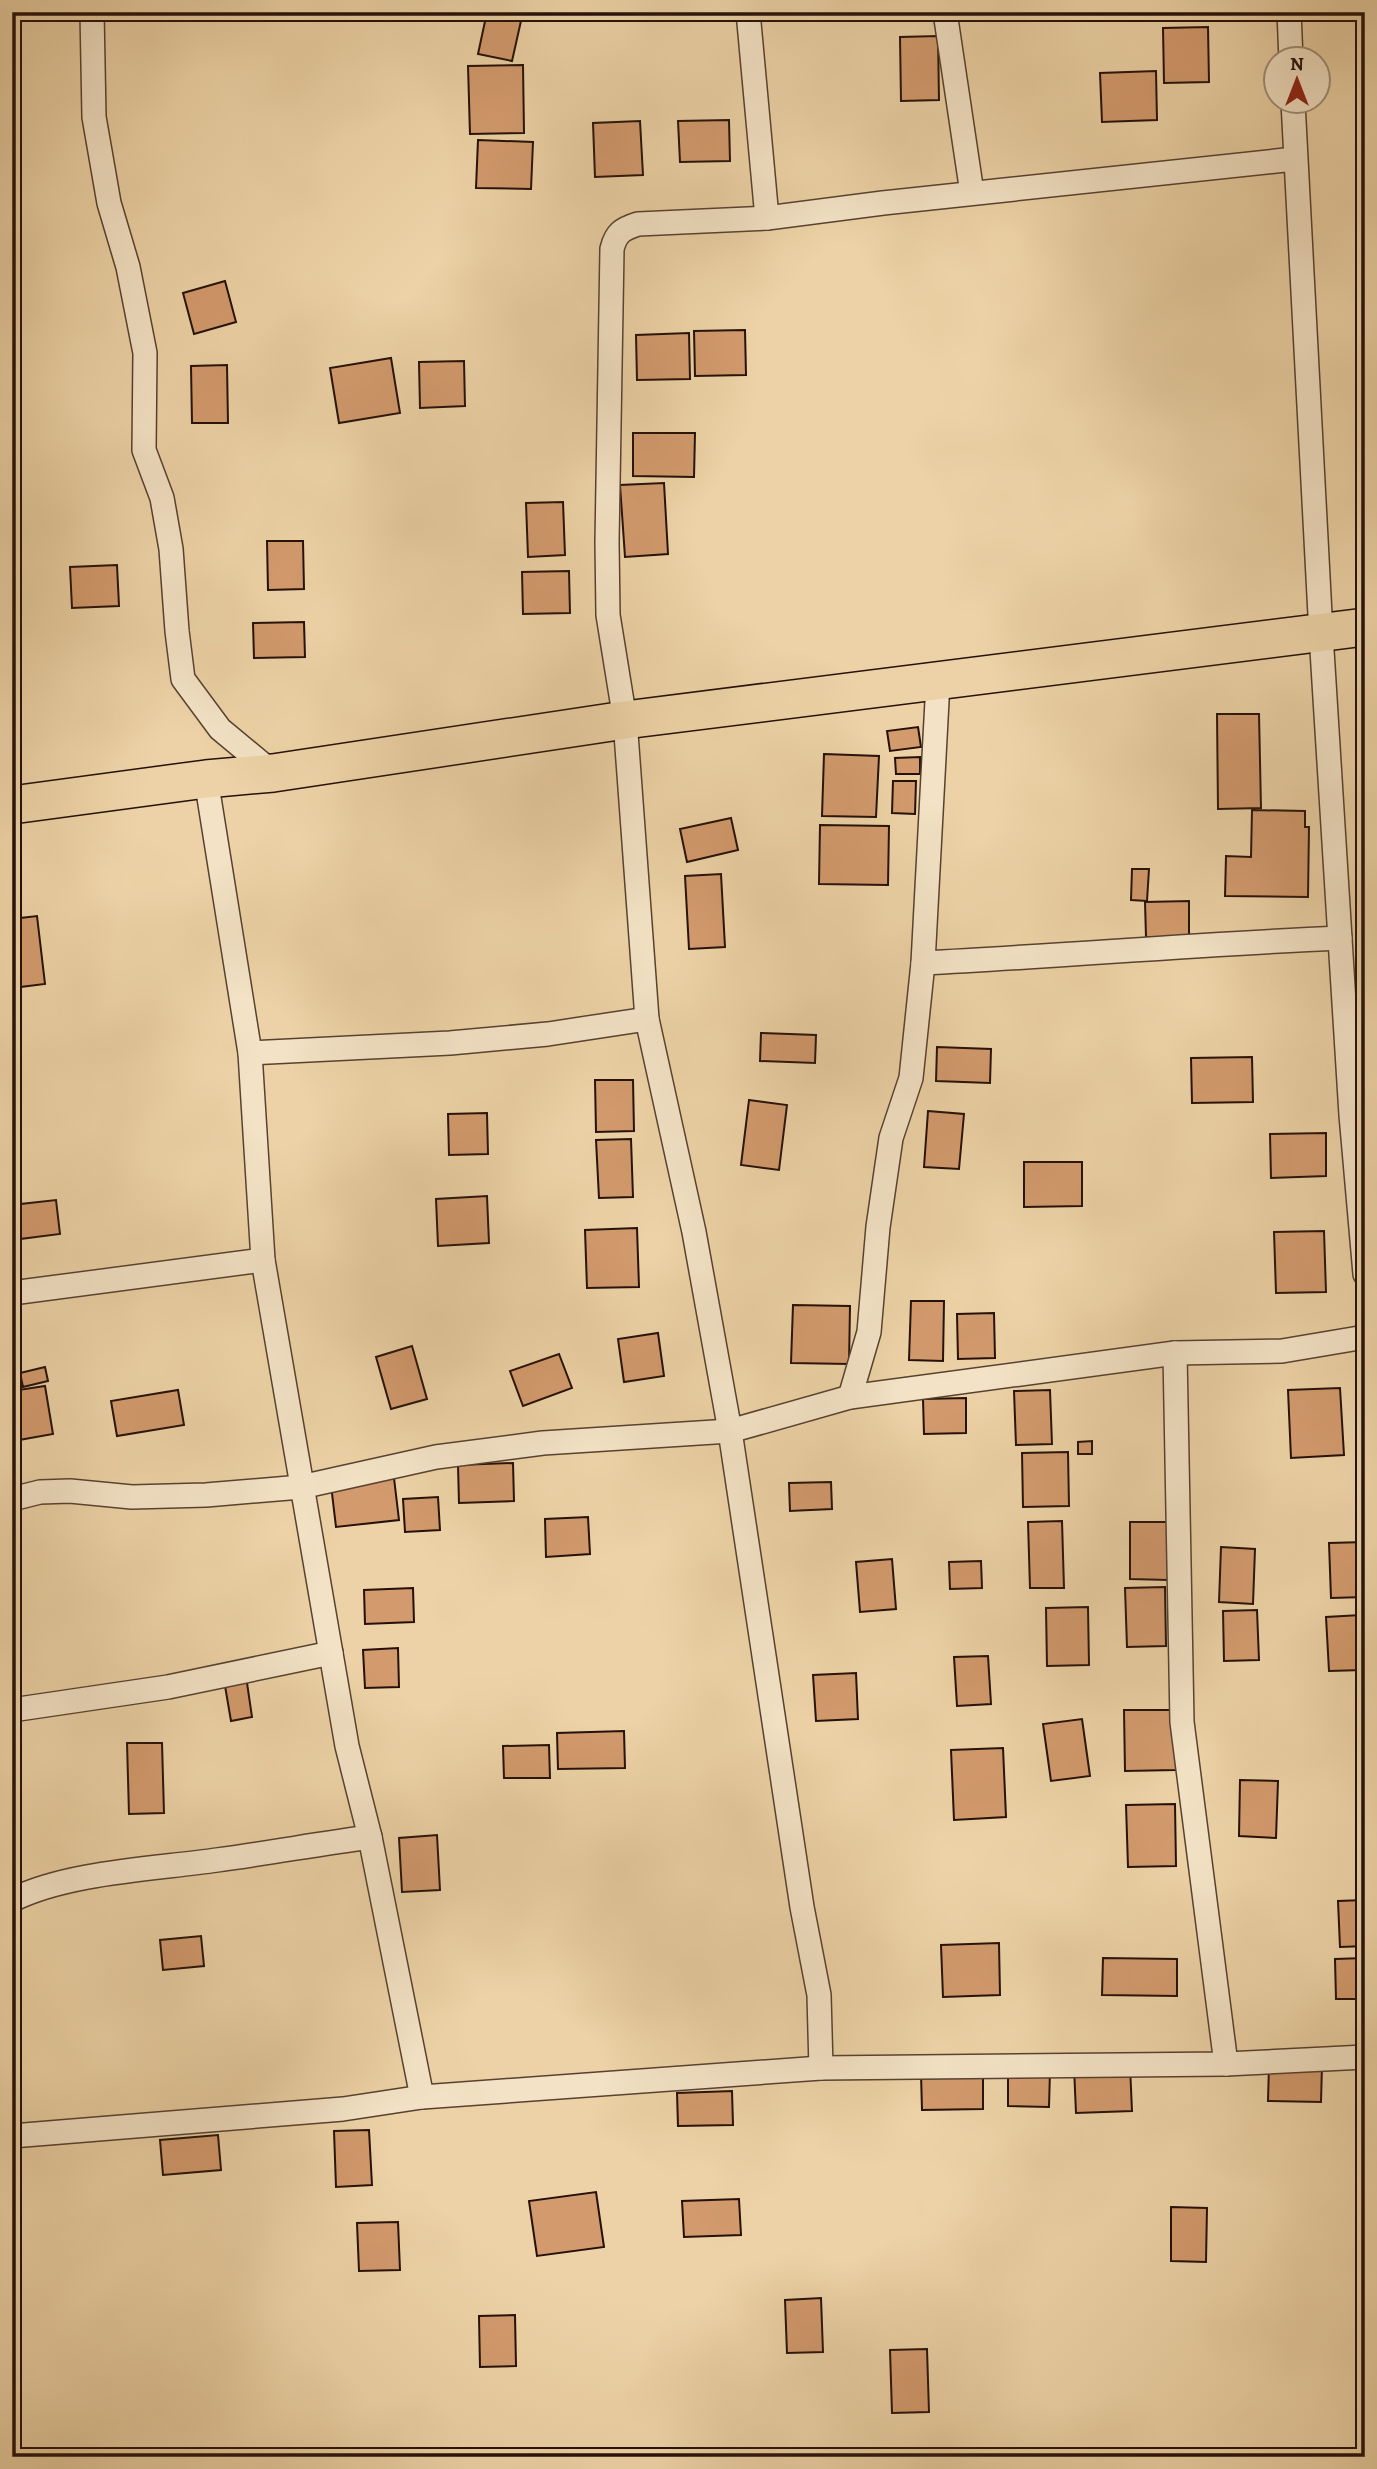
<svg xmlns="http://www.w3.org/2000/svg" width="1377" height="2469" viewBox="0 0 1377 2469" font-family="Alegreya,serif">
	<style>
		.building { fill: #d29a6d; stroke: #251109; stroke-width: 2 }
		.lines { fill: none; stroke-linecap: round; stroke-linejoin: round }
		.street-casing { stroke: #574130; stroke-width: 26 }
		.primary-casing { stroke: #251109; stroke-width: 40 }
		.street { stroke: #f3e2c5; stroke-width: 23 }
		.primary { stroke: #ecd2a6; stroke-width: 37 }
	</style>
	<rect width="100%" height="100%" fill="#ecd2a6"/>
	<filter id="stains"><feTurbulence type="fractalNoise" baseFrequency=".00286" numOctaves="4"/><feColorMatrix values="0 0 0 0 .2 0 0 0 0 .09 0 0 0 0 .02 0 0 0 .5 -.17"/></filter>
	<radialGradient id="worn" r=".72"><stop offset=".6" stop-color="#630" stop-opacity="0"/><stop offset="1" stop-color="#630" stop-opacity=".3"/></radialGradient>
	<g class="building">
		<polygon points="487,12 523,12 512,61 478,54"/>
		<polygon points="885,12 933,12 933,20 886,20"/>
		<polygon points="1208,27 1209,82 1164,83 1163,28"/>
		<polygon points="938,36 939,100 901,101 900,37"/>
		<polygon points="523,65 524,133 470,134 468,66"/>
		<polygon points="1156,71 1157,120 1102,122 1100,73"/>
		<polygon points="729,120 730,161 680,162 678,121"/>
		<polygon points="640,121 643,175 595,177 593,123"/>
		<polygon points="478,140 533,142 531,189 476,188"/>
		<polygon points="225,281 236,322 194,334 183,293"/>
		<polygon points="745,330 746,375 695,376 694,331"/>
		<polygon points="689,333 690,379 637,380 636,335"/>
		<polygon points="391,358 400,413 339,423 330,368"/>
		<polygon points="464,361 465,406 420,408 419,362"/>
		<polygon points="227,365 228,423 192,423 191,366"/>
		<polygon points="633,433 695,433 694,477 633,476"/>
		<polygon points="664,483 668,554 625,557 620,485"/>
		<polygon points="563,502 565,555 528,557 526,503"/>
		<polygon points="267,541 303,541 304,589 268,590"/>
		<polygon points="117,565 119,606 72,608 70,567"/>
		<polygon points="569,571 570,613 523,614 522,572"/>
		<polygon points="304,622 305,657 254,658 253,623"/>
		<polygon points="1217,714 1259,714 1261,808 1218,809"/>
		<polygon points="918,727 921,747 890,751 887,731"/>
		<polygon points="824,754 879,756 876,817 822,816"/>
		<polygon points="920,757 920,774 896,774 895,758"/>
		<polygon points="893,781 916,781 915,814 892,813"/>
		<polygon points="1252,810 1305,811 1305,827 1309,827 1308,897 1225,896 1226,856 1251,857"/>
		<polygon points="731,818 738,850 687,862 680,829"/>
		<polygon points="820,825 889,826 888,885 819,884"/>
		<polygon points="1132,869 1149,869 1147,901 1131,900"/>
		<polygon points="721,874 725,947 689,949 685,876"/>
		<polygon points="1189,901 1189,937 1146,937 1145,902"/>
		<polygon points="37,916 45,984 12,988 12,919"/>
		<polygon points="761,1033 816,1035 815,1063 760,1061"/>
		<polygon points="937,1047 991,1049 990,1083 936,1081"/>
		<polygon points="1252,1057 1253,1102 1192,1103 1191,1058"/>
		<polygon points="595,1080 633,1080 634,1131 596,1132"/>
		<polygon points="749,1100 787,1105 779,1170 741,1165"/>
		<polygon points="928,1111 964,1114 959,1169 924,1167"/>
		<polygon points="487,1113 488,1154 449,1155 448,1114"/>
		<polygon points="1326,1133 1326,1176 1271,1178 1270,1134"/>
		<polygon points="631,1139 633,1197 599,1198 596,1140"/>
		<polygon points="1024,1162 1082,1162 1082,1206 1024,1207"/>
		<polygon points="487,1196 489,1243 438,1246 436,1199"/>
		<polygon points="56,1200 60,1234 12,1240 12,1205"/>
		<polygon points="637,1228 639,1287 587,1288 585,1230"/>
		<polygon points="1324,1231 1326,1292 1276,1293 1274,1232"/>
		<polygon points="911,1301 944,1301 943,1361 909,1360"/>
		<polygon points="793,1305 850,1306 849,1364 791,1363"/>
		<polygon points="994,1313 995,1358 958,1359 957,1314"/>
		<polygon points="658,1333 664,1376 624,1382 618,1339"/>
		<polygon points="412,1346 427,1399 391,1409 376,1357"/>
		<polygon points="559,1354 572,1388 523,1406 510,1371"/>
		<polygon points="45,1367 48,1381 23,1387 20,1373"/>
		<polygon points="45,1386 53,1434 19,1440 12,1391"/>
		<polygon points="1340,1388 1344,1455 1291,1458 1288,1390"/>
		<polygon points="178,1390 184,1425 117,1436 111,1401"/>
		<polygon points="1050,1390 1052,1444 1016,1445 1014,1391"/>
		<polygon points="966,1398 966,1433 924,1434 923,1399"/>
		<polygon points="1092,1441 1092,1454 1078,1454 1078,1442"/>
		<polygon points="1068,1452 1069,1506 1023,1507 1022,1453"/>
		<polygon points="513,1463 514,1501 459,1503 458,1465"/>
		<polygon points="394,1478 399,1520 336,1527 331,1485"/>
		<polygon points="831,1482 832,1509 790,1511 789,1483"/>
		<polygon points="438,1497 440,1530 405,1532 403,1499"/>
		<polygon points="588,1517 590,1554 546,1557 545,1519"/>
		<polygon points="1062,1521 1064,1588 1030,1588 1028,1522"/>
		<polygon points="1130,1522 1169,1522 1168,1580 1130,1579"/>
		<polygon points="1365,1542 1365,1597 1331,1598 1329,1543"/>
		<polygon points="1221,1547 1255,1549 1253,1604 1219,1602"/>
		<polygon points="892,1559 896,1609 860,1612 856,1562"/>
		<polygon points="981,1561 982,1588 950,1589 949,1562"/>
		<polygon points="1165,1587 1166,1646 1127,1647 1125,1588"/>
		<polygon points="413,1588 414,1622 365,1624 364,1590"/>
		<polygon points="1088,1607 1089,1665 1047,1666 1046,1608"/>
		<polygon points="1257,1610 1259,1660 1224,1661 1223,1611"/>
		<polygon points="1361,1615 1363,1670 1329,1671 1326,1617"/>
		<polygon points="398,1648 399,1687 365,1688 363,1650"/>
		<polygon points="988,1656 991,1704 957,1706 954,1657"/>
		<polygon points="856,1673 858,1719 816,1721 813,1675"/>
		<polygon points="246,1676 252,1717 231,1721 224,1680"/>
		<polygon points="1124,1710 1175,1710 1176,1770 1125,1771"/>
		<polygon points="1082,1719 1090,1776 1051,1781 1043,1724"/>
		<polygon points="624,1731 625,1768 558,1769 557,1733"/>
		<polygon points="127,1743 162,1743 164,1813 129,1814"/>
		<polygon points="549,1745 550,1778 504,1778 503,1746"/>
		<polygon points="1003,1748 1006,1817 954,1820 951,1750"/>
		<polygon points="1240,1780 1278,1781 1276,1838 1239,1836"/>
		<polygon points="1175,1804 1176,1866 1128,1867 1126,1805"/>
		<polygon points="437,1835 440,1890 402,1892 399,1838"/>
		<polygon points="1365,1900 1365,1946 1340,1947 1338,1901"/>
		<polygon points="201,1936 204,1966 163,1970 160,1940"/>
		<polygon points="999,1943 1000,1995 943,1997 941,1945"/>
		<polygon points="1103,1958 1177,1959 1177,1996 1102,1995"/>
		<polygon points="1365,1958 1365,1999 1336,1999 1335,1959"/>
		<polygon points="1269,2064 1322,2066 1321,2102 1268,2101"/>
		<polygon points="1130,2066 1132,2111 1076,2113 1074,2067"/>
		<polygon points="1008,2070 1050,2071 1049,2107 1008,2106"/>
		<polygon points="983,2072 983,2109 922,2110 921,2074"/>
		<polygon points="732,2091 733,2125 678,2126 677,2093"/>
		<polygon points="369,2130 372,2185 336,2187 334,2131"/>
		<polygon points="218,2135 221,2170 163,2175 160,2140"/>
		<polygon points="596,2192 604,2247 537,2256 529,2201"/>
		<polygon points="739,2199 741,2235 684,2237 682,2201"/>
		<polygon points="1171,2207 1207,2208 1206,2262 1171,2261"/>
		<polygon points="398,2222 400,2270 359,2271 357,2223"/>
		<polygon points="1365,2280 1365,2338 1358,2338 1357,2281"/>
		<polygon points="821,2298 823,2352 787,2353 785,2300"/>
		<polygon points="515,2315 516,2366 480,2367 479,2316"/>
		<polygon points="927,2349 929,2412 892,2413 890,2350"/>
	</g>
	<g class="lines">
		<defs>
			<g id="street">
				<polyline points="92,12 94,117 109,203 128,267 145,353 144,450 162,498 171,549 177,631 183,679 220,729 273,773"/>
				<polyline points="748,12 767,218"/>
				<polyline points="945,12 972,193"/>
				<polyline points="1289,12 1291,60"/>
				<polyline points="1293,102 1321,634 1351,1115 1365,1274"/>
				<polyline points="206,779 250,1053 263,1260 347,1746 370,1837 422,2097 821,2068 1226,2064 1365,2057"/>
				<path d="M923,963C1062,956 1201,944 1340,938"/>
				<polyline points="250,1053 450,1043 548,1034 647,1019"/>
				<polyline points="12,1293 263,1260"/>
				<polyline points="1175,1353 1182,1722 1226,2064"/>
				<polyline points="850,1397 869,1332 878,1227 891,1138 911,1078 923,963 938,682"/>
				<polyline points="12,1499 40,1492 70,1491 132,1497 206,1495 301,1487 436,1457 543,1443 730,1431 850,1397 1175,1353 1282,1351 1365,1337"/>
				<polyline points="12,1710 168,1687 331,1653"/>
				<path d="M12,1900C68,1872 155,1869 217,1860C268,1853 319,1844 370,1837"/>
				<path d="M821,2068L819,1995L802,1907L730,1431L694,1232L647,1019L625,720L608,615L607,542L612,249C616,233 622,229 638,224L767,218L883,203L1295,159"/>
				<polyline points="12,2136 343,2109 422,2097"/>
			</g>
			<polyline id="primary" points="12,805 206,779 273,773 625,720 1365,627"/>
		</defs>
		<use href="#street" class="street-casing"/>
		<use href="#primary" class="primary-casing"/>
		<use href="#street" class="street"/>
		<use href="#primary" class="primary"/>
	</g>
	<rect width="1377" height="2469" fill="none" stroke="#ecd2a6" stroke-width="42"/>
	<rect x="14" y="14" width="1349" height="2441" fill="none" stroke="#251109" stroke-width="3.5"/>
	<rect x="21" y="21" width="1335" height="2427" fill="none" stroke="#251109" stroke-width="2"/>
	<g transform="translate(1297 80)"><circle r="33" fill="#f3e2c5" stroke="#a18e7a" stroke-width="2"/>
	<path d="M0-5L12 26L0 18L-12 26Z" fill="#8f2418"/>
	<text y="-10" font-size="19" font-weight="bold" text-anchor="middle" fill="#251109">N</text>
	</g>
	<rect width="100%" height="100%" filter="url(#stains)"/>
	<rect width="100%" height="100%" fill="url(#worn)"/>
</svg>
